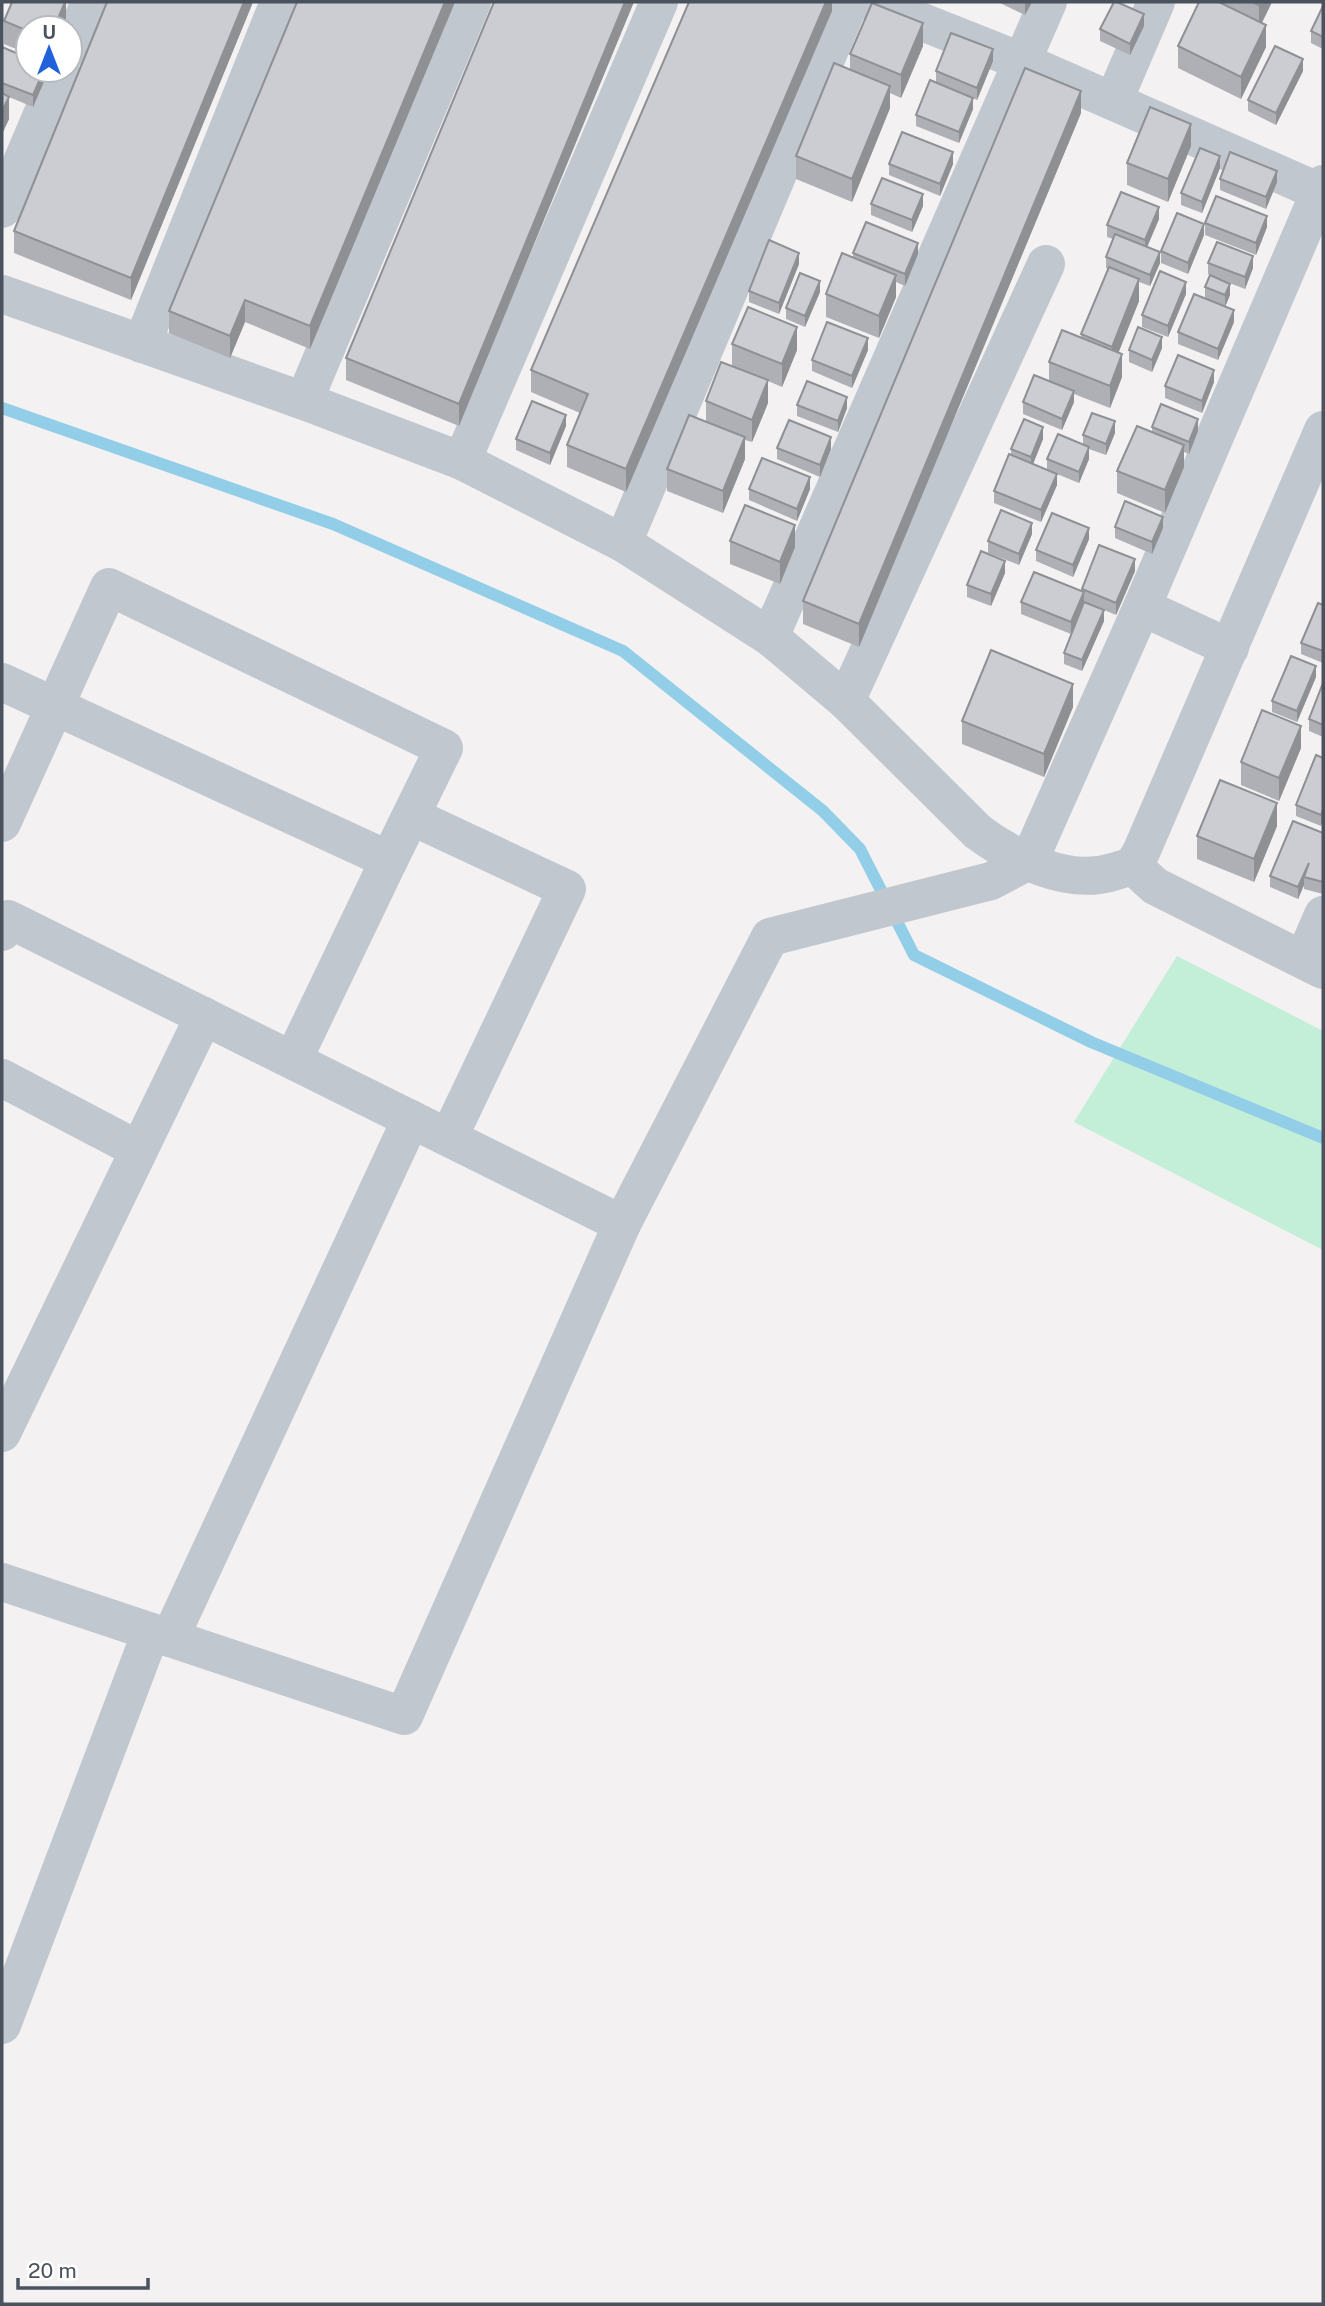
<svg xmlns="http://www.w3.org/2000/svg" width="1325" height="2306" viewBox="0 0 1325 2306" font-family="'Public Sans',sans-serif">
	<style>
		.green { fill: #c3eed7 }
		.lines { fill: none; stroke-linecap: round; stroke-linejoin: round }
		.stream { stroke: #92cee8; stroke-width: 12 }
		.street { stroke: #c0c7cf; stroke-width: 38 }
		.wall { fill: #afb0b5 }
		.shaded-wall { fill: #8e9094 }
		.building { fill: #cbcdd3; stroke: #8e9094; stroke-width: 2 }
	</style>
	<rect width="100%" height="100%" fill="#f3f1f1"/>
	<polygon class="green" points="1177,956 1323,1031 1323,1250 1074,1122"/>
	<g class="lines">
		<polyline class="stream" points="2,408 333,524 623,651 823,811 860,849 914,955 1091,1042 1323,1138"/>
		<g class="street">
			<polyline points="872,2 1023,62 1320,192"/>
			<polyline points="70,49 90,2"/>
			<polyline points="1114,100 1156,2"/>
			<polyline points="2,209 61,70"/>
			<path d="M2,294L304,401L462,461L623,543L770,637L846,701L978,832C1015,859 1067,886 1113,872C1119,870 1129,868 1133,864C1137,860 1140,854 1142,850L1323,430"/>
			<polyline points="142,344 279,2"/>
			<polyline points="304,401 472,2"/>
			<polyline points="462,461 659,2"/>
			<polyline points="623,543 850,2"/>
			<polyline points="1142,607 1230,648"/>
			<polyline points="770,637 1048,2"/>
			<polyline points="2,682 389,860 293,1060"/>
			<polyline points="846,701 1046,264"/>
			<polyline points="411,816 567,889 449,1137"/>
			<polyline points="2,823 109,587 444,748 389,860"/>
			<polyline points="1132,865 1155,886 1323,970"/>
			<polyline points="2,932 8,919 622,1224"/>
			<polyline points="1304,959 1323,915"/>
			<polyline points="2,1078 139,1150"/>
			<polyline points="2,1433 204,1016"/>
			<polyline points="2,1582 404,1716 622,1224 770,937 991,881 1029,861 1142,607 1323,184"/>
			<polyline points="170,1638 411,1119"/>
			<polyline points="2,2025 151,1632"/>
		</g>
	</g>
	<g class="wall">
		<polygon points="66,2 66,21 64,28 28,28 28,54 4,44 4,21"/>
		<polygon points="107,2 253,2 131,300 14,253 14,231"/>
		<polygon points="455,2 310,349 245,322 230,358 169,333 169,311"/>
		<polygon points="494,2 459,426 346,380 346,358"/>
		<polygon points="832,2 832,11 626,492 567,467 567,445 580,413 531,392 531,370"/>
		<polygon points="998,2 1032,2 1025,15"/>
		<polygon points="1199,2 1272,2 1262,23 1266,47 1241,99 1178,68 1178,46"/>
		<polygon points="1323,6 1323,49 1311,43 1311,31"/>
		<polygon points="1144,26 1130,55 1100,41 1100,29"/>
		<polygon points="923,46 901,98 890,93 890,108 852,202 796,179 796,156 850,70 850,54"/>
		<polygon points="2,47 46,70 46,77 33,107 9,97 9,119 2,134"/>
		<polygon points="993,61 977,100 973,98 973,109 959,143 916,126 916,115 936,82 936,71"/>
		<polygon points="1303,71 1276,125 1248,111 1248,100"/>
		<polygon points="1081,113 859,647 803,624 803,601"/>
		<polygon points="1191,146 1168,202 1127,185 1127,163"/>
		<polygon points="889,164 953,164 940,196 889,175"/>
		<polygon points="1220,168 1202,213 1181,205 1181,193"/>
		<polygon points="1220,179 1277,182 1266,209 1220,190"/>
		<polygon points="871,204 923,206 912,232 871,215"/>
		<polygon points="1159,219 1147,247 1160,263 1150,286 1139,282 1139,301 1118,353 1122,377 1110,408 1074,394 1074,402 1062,430 1023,414 1023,402 1049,380 1049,362 1081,338 1081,334 1108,269 1106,268 1106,257 1113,239 1107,237 1107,225"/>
		<polygon points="1205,223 1267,227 1256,255 1205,235"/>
		<polygon points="1204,235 1188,274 1161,263 1161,251"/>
		<polygon points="853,253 918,254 905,286 896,282 896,297 879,338 826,317 826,294 853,257"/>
		<polygon points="1208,263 1253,268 1245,289 1214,277 1230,295 1225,307 1205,299 1205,287 1210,275 1208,274"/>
		<polygon points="799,264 779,314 749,302 749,291"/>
		<polygon points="820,292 805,327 786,319 786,308"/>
		<polygon points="1186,294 1168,337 1142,327 1142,315"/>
		<polygon points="1234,322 1218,360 1178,344 1178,332"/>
		<polygon points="732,344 797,350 782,387 768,381 768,403 752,442 745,440 745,459 723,513 667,491 667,469 706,421 706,401 732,366"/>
		<polygon points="1162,348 1152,372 1129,362 1129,350"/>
		<polygon points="868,350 852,388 812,371 812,360"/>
		<polygon points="1214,382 1202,413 1165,398 1165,386"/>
		<polygon points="797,405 847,408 838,432 797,416"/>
		<polygon points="566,426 550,465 516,450 516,439"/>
		<polygon points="1152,427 1198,431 1189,454 1184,452 1184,467 1165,513 1117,493 1117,471 1152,432"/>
		<polygon points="1115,433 1106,455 1089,449 1089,459 1079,483 1057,474 1057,485 1041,522 994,503 994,491 1011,456 1011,449 1043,439 1033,464 1047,470 1047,459 1083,445 1083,435"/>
		<polygon points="777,448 831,449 820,477 777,459"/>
		<polygon points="749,489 810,489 797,521 749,500"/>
		<polygon points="1115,527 1163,528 1152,554 1115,538"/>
		<polygon points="1032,534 1019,565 988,553 988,541"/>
		<polygon points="1089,539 1073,577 1036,561 1036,550"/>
		<polygon points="730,541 795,547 780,584 730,564"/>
		<polygon points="1135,571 1116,615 1104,610 1104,621 1082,671 1064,664 1064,653 1071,634 1021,614 1021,602 1082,591 1082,589"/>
		<polygon points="1005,573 991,606 967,597 967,585"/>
		<polygon points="1323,605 1323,663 1301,654 1301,643"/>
		<polygon points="1316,677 1297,722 1272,712 1272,701"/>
		<polygon points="1323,683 1323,737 1309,731 1309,719"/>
		<polygon points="1073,707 1044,777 962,744 962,721"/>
		<polygon points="1301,748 1279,801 1241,785 1241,762"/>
		<polygon points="1323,758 1321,826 1296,816 1296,805"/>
		<polygon points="1277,826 1254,882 1197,859 1197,836"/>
		<polygon points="1323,831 1323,894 1304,889 1304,885 1298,899 1270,887 1270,876"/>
	</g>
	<g class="shaded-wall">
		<polygon points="65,2 66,2 66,21 64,28 54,28"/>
		<polygon points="244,2 253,2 131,300 131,278"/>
		<polygon points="445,2 455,2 310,349 310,326"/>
		<polygon points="625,2 634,2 459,426 459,404"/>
		<polygon points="826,2 832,2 832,11 626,492 626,469"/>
		<polygon points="1025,2 1032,2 1025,15"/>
		<polygon points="1261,2 1272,2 1259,28 1259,5"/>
		<polygon points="1144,14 1144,26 1130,55 1130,44"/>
		<polygon points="923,23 923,46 901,98 901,75"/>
		<polygon points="1266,25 1266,47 1241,99 1241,77"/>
		<polygon points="993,49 993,61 977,100 977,88"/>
		<polygon points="1303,59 1303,71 1276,125 1276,113"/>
		<polygon points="44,70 46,70 46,77 33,107 33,95"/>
		<polygon points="890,86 890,108 852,202 852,179"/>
		<polygon points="1081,91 1081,113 859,647 859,624"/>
		<polygon points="9,97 9,119 2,134 2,111"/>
		<polygon points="973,98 973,109 959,143 959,132"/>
		<polygon points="1191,124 1191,146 1168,202 1168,179"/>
		<polygon points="953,152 953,164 940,196 940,184"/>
		<polygon points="1220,156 1220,168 1202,213 1202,202"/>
		<polygon points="1277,171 1277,182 1266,209 1266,197"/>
		<polygon points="923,194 923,206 912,232 912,220"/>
		<polygon points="1159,207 1159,219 1145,252 1145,240"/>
		<polygon points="1267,216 1267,227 1256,255 1256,243"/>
		<polygon points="1204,224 1204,235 1188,274 1188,263"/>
		<polygon points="918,243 918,254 905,286 905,274"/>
		<polygon points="1160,252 1160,263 1150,286 1150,275"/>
		<polygon points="799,253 799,264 779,314 779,303"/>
		<polygon points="1253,256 1253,268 1245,289 1245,277"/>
		<polygon points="896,275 896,297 879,338 879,316"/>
		<polygon points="1139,279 1139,301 1112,369 1112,347"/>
		<polygon points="820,281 820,292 805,327 805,316"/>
		<polygon points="1186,282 1186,294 1168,337 1168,326"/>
		<polygon points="1230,284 1230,295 1225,307 1225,295"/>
		<polygon points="245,300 245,322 230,358 230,336"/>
		<polygon points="1234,310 1234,322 1218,360 1218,349"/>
		<polygon points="797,327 797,350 782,387 782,364"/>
		<polygon points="1162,337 1162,348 1152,372 1152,360"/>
		<polygon points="868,338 868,350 852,388 852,376"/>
		<polygon points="1122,354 1122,377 1110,408 1110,386"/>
		<polygon points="1214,370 1214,382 1202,413 1202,401"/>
		<polygon points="768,380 768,403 752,442 752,420"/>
		<polygon points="1074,391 1074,402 1062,430 1062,419"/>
		<polygon points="847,397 847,408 838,432 838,421"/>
		<polygon points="566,415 566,426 550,465 550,453"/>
		<polygon points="1198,419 1198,431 1189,454 1189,442"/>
		<polygon points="1115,421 1115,433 1106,455 1106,444"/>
		<polygon points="1043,427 1043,439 1031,469 1031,457"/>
		<polygon points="745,437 745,459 723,513 723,491"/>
		<polygon points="831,437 831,449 820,477 820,465"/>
		<polygon points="1184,445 1184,467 1165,513 1165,490"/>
		<polygon points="1089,447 1089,459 1079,483 1079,472"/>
		<polygon points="1057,474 1057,485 1041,522 1041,510"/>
		<polygon points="810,477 810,489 797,521 797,509"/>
		<polygon points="1163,517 1163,528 1152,554 1152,542"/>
		<polygon points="1032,523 1032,534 1019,565 1019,554"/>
		<polygon points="795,525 795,547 780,584 780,562"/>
		<polygon points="1089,528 1089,539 1073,577 1073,565"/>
		<polygon points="1135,559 1135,571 1116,615 1116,603"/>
		<polygon points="1005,561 1005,573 991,606 991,594"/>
		<polygon points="1084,592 1084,604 1071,634 1071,622"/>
		<polygon points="1104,610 1104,621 1082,671 1082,660"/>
		<polygon points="1316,666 1316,677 1297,722 1297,711"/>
		<polygon points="1073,684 1073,707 1044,777 1044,754"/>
		<polygon points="1301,726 1301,748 1279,801 1279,778"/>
		<polygon points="1277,803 1277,826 1254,882 1254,859"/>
		<polygon points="1323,809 1323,820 1321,826 1321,815"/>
		<polygon points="1309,863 1304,877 1304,885 1298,899 1298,887"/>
	</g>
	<g class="building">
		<polygon points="12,2 65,2 54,28 28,28 28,31 4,21"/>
		<polygon points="107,2 244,2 131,278 14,231"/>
		<polygon points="297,2 445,2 310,326 245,300 230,336 169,311"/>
		<polygon points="494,2 625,2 459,404 346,358"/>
		<polygon points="689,2 826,2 626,469 567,445 588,394 531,370"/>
		<polygon points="1114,2 1117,2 1144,14 1130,44 1100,29"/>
		<polygon points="1199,2 1219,2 1266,25 1241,77 1178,46"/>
		<polygon points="1252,2 1261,2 1259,5"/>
		<polygon points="872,3 923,23 901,75 850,54"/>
		<polygon points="1323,6 1323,37 1311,31"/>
		<polygon points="951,33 993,49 977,88 936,71"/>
		<polygon points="1275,46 1303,59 1276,113 1248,100"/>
		<polygon points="2,47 28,58 28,70 44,70 33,95 2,83"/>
		<polygon points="834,63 890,86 852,179 796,156"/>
		<polygon points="1025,68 1081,91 859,624 803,601"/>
		<polygon points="930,80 973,98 959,132 916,115"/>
		<polygon points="2,93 9,97 2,111"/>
		<polygon points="1150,107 1191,124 1168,179 1127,163"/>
		<polygon points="902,132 953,152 940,184 889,164"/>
		<polygon points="1200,148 1220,156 1202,202 1181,193"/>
		<polygon points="1230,152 1277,171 1266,197 1220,179"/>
		<polygon points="882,178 923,194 912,220 871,204"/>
		<polygon points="1121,192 1159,207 1145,240 1107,225"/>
		<polygon points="1216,196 1267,216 1256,243 1205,223"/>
		<polygon points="1177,213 1204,224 1188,263 1161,251"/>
		<polygon points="866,222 918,243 905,274 853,253"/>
		<polygon points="1115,234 1160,252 1150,275 1106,257"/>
		<polygon points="769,240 799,253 779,303 749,291"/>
		<polygon points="1217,242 1253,256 1245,277 1208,263"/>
		<polygon points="842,253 896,275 879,316 826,294"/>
		<polygon points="1109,267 1139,279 1112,347 1081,334"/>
		<polygon points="1160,271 1186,282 1168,326 1142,315"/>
		<polygon points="800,273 820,281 805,316 786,308"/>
		<polygon points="1210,275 1230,284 1225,295 1205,287"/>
		<polygon points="1194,294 1234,310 1218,349 1178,332"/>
		<polygon points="748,307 797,327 782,364 732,344"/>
		<polygon points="827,322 868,338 852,376 812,360"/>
		<polygon points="1138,327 1162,337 1152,360 1129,350"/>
		<polygon points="1062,330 1122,354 1110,386 1049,362"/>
		<polygon points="1178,355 1214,370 1202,401 1165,386"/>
		<polygon points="721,362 768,380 752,420 706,401"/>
		<polygon points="1034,375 1074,391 1062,419 1023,402"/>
		<polygon points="807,381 847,397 838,421 797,405"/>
		<polygon points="532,401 566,415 550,453 516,439"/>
		<polygon points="1161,404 1198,419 1189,442 1152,427"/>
		<polygon points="1092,413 1115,421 1106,444 1083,435"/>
		<polygon points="689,415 745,437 723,491 667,469"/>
		<polygon points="1024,419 1043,427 1031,457 1011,449"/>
		<polygon points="789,420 831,437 820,465 777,448"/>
		<polygon points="1137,426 1184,445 1165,490 1117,471"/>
		<polygon points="1058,434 1089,447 1079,472 1047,459"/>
		<polygon points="1009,454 1057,474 1041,510 994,491"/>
		<polygon points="762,458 810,477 797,509 749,489"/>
		<polygon points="1125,501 1163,517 1152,542 1115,527"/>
		<polygon points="745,505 795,525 780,562 730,541"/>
		<polygon points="1001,510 1032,523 1019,554 988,541"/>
		<polygon points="1052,513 1089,528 1073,565 1036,550"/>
		<polygon points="1099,545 1135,559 1116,603 1082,589"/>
		<polygon points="981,551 1005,561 991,594 967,585"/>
		<polygon points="1034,572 1084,592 1071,622 1021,602"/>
		<polygon points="1084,602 1104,610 1082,660 1064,653"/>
		<polygon points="1318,603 1323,605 1323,651 1301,643"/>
		<polygon points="991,650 1073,684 1044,754 962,721"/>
		<polygon points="1291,656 1316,666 1297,711 1272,701"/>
		<polygon points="1323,683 1323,725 1309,719"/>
		<polygon points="1262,710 1301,726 1279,778 1241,762"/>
		<polygon points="1316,755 1323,758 1323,809 1321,815 1296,805"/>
		<polygon points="1220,780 1277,803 1254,859 1197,836"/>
		<polygon points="1293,821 1323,833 1323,831 1323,882 1304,877 1309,863 1298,887 1270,876"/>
	</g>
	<rect width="1325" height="2306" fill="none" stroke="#4a525e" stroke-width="7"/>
	<g transform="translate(49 49)"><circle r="33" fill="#ffffff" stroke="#b7babf" stroke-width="2"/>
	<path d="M0-5L12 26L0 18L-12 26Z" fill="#2261dc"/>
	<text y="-10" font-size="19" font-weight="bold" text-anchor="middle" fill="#4a525e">U</text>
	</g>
	<path d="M18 2278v10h130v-10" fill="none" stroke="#4a525e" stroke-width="3.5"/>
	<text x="28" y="2278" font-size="21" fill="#4a525e" stroke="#ffffff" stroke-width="5" paint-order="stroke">20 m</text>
</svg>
